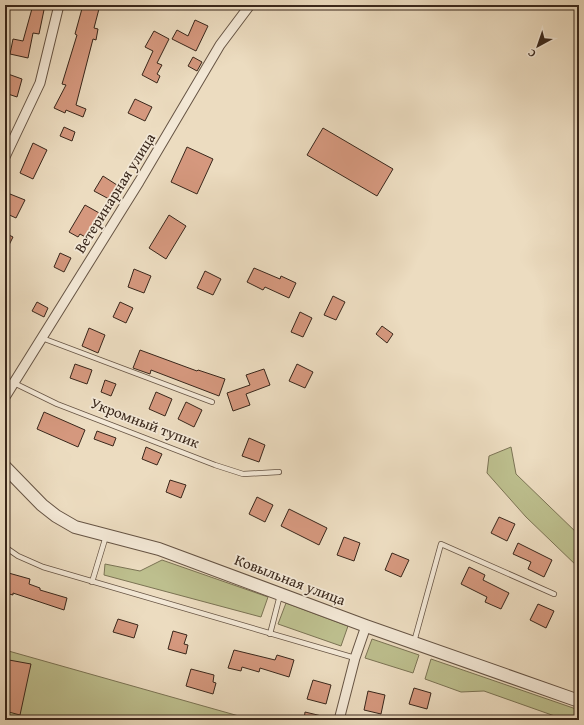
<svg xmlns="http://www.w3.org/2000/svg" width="584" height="725" viewBox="0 0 584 725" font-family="'Gentium Book Plus',serif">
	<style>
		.green { fill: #bdbf8e; stroke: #7b7354 }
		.building { fill: #d5987e; stroke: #39271b }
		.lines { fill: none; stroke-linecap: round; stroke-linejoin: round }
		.service-casing { stroke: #665444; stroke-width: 6 }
		.minor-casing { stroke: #665444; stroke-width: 11 }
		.tertiary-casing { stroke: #665444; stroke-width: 14 }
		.service { stroke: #f3e8d6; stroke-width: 4.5 }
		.minor { stroke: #f3e8d6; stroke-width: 9 }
		.tertiary { stroke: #f3e8d6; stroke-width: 12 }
		.labels { text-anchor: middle; stroke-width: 3.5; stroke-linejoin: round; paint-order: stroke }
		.street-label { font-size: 15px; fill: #39271b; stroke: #f3e8d6 }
	</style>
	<rect width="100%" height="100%" fill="#ecdcc0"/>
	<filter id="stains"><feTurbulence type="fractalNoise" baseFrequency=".005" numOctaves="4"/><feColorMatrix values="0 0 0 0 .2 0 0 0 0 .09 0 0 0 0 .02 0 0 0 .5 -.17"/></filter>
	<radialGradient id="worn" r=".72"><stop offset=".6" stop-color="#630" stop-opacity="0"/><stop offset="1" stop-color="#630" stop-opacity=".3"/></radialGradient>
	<g class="green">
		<polygon points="511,447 516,474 579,535 579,568 526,517 487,473 489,456"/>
		<polygon points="162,560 268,597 261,617 104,575 105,564 140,571"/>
		<polygon points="286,603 348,626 341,646 278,624"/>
		<polygon points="372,639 419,655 413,673 365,658"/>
		<polygon points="5,650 253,720 5,720"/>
		<polygon points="431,659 579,710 579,720 566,720 484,691 461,692 425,679"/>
	</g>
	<g class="building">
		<polygon points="33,5 45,5 39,34 33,33 28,58 10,54 13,39 23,41"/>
		<polygon points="83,5 100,5 94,28 98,29 96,40 93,39 76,105 86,109 83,117 66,110 65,113 54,108 66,85 62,84 77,35 75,34"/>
		<polygon points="195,20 208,26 196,51 172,39 177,30 188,36"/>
		<polygon points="154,31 169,39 157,63 162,65 157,74 160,76 157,83 142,75 153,51 145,47"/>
		<polygon points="193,57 202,62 197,71 188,66"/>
		<polygon points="8,74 22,79 17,97 5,93 5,83"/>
		<polygon points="135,99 152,107 145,121 128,113"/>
		<polygon points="64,127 75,132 72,141 60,136"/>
		<polygon points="323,128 393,169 377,196 307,155"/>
		<polygon points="33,143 47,150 33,179 20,173"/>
		<polygon points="187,147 213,159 197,194 171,182"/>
		<polygon points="103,176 117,185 109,199 94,191"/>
		<polygon points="10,194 25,200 16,218 5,213 5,205"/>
		<polygon points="85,205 101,214 87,238 80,234 78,237 69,232"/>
		<polygon points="169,215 186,226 166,259 149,248"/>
		<polygon points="5,233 13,237 5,253"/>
		<polygon points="60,253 71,258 64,272 54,267"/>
		<polygon points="254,268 280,279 281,276 296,283 289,298 265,287 263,290 247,282"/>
		<polygon points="134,269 151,276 144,293 128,287"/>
		<polygon points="205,271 221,279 213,295 197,288"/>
		<polygon points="333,296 345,302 336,320 324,315"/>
		<polygon points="37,302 48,308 44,317 32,311"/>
		<polygon points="120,302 133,308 126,323 113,317"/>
		<polygon points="300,312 312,318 303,337 291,332"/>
		<polygon points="382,326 393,334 387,343 376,334"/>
		<polygon points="89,328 105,335 98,353 82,346"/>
		<polygon points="140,350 197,371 198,370 225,379 219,396 151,370 150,374 133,368"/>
		<polygon points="75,364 92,370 87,384 70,378"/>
		<polygon points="297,364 313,372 305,388 289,381"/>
		<polygon points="264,369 270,385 246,394 250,405 233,411 227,393 250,385 246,375"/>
		<polygon points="105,380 116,384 111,396 101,392"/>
		<polygon points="156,392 172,399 165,416 149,409"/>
		<polygon points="186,402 202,410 194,427 178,419"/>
		<polygon points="44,412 85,430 78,447 37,429"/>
		<polygon points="97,431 116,438 113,446 94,439"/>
		<polygon points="249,438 265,445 259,462 242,456"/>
		<polygon points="146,447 162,454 157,465 142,459"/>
		<polygon points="170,480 186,485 181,498 166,492"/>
		<polygon points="257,497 273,505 265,522 249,514"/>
		<polygon points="289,509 327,528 319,545 281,526"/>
		<polygon points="499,517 515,524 507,541 491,533"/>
		<polygon points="344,537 360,543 354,561 337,555"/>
		<polygon points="518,543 552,560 544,577 528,569 531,562 513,554"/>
		<polygon points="392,553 409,560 401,577 385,570"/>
		<polygon points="469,567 485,575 483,580 509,593 501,609 485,602 487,597 461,584"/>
		<polygon points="5,572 30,579 29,584 40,588 40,590 67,598 64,610 13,593 13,595 5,593"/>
		<polygon points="538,604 554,611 546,628 530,620"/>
		<polygon points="118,619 138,625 134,638 113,632"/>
		<polygon points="173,631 187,635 184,644 188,645 186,654 168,649"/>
		<polygon points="234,650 275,660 277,655 294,660 289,677 260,668 259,672 242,667 241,671 228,668"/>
		<polygon points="9,660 31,664 20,715 5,711 5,677"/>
		<polygon points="191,669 214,675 213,682 216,683 213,694 186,686"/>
		<polygon points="313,680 331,685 326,704 307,699"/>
		<polygon points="414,688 431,693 427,709 409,704"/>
		<polygon points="368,691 385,695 381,714 364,710"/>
		<polygon points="305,712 326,717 326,720 304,720"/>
	</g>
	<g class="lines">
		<defs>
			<g id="service">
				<polyline points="42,338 212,402"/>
				<polyline points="14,383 57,404 215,465 243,474 279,472"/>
				<polyline points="5,547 18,556 43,567 355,658"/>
				<polyline points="92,582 106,536"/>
				<polyline points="270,634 280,595"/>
				<polyline points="414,642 441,544 554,594"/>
			</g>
			<g id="minor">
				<polyline points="5,157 40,83 59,5"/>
				<polyline points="5,397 139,182 220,45 250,5"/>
				<polyline points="339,720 355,658 366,626"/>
			</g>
			<polyline id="tertiary" points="5,467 42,505 56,516 75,527 159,549 366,626 579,701"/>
		</defs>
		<use href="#service" class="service-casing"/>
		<use href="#minor" class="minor-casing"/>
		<use href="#tertiary" class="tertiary-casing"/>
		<use href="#service" class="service"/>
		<use href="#minor" class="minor"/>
		<use href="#tertiary" class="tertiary"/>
	</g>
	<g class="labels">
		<g class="street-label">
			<text transform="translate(115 193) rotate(-58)" y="5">Ветеринарная улица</text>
			<text transform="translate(145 423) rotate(21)" y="5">Укромный тупик</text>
			<text transform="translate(290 580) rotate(21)" y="5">Ковыльная улица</text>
		</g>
	</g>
	<rect width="584" height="725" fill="none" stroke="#ecdcc0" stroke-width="20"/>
	<rect x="6" y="6" width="572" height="713" fill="none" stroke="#39271b" stroke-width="2"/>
	<rect x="10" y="10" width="564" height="705" fill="none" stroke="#39271b"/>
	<g transform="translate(538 46) rotate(220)" stroke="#f3e8d6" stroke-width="3" paint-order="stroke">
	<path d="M0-3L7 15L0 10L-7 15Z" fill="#39271b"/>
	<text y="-6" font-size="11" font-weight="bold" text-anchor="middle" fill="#39271b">С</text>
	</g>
	<rect width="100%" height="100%" filter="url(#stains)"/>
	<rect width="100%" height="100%" fill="url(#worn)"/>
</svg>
